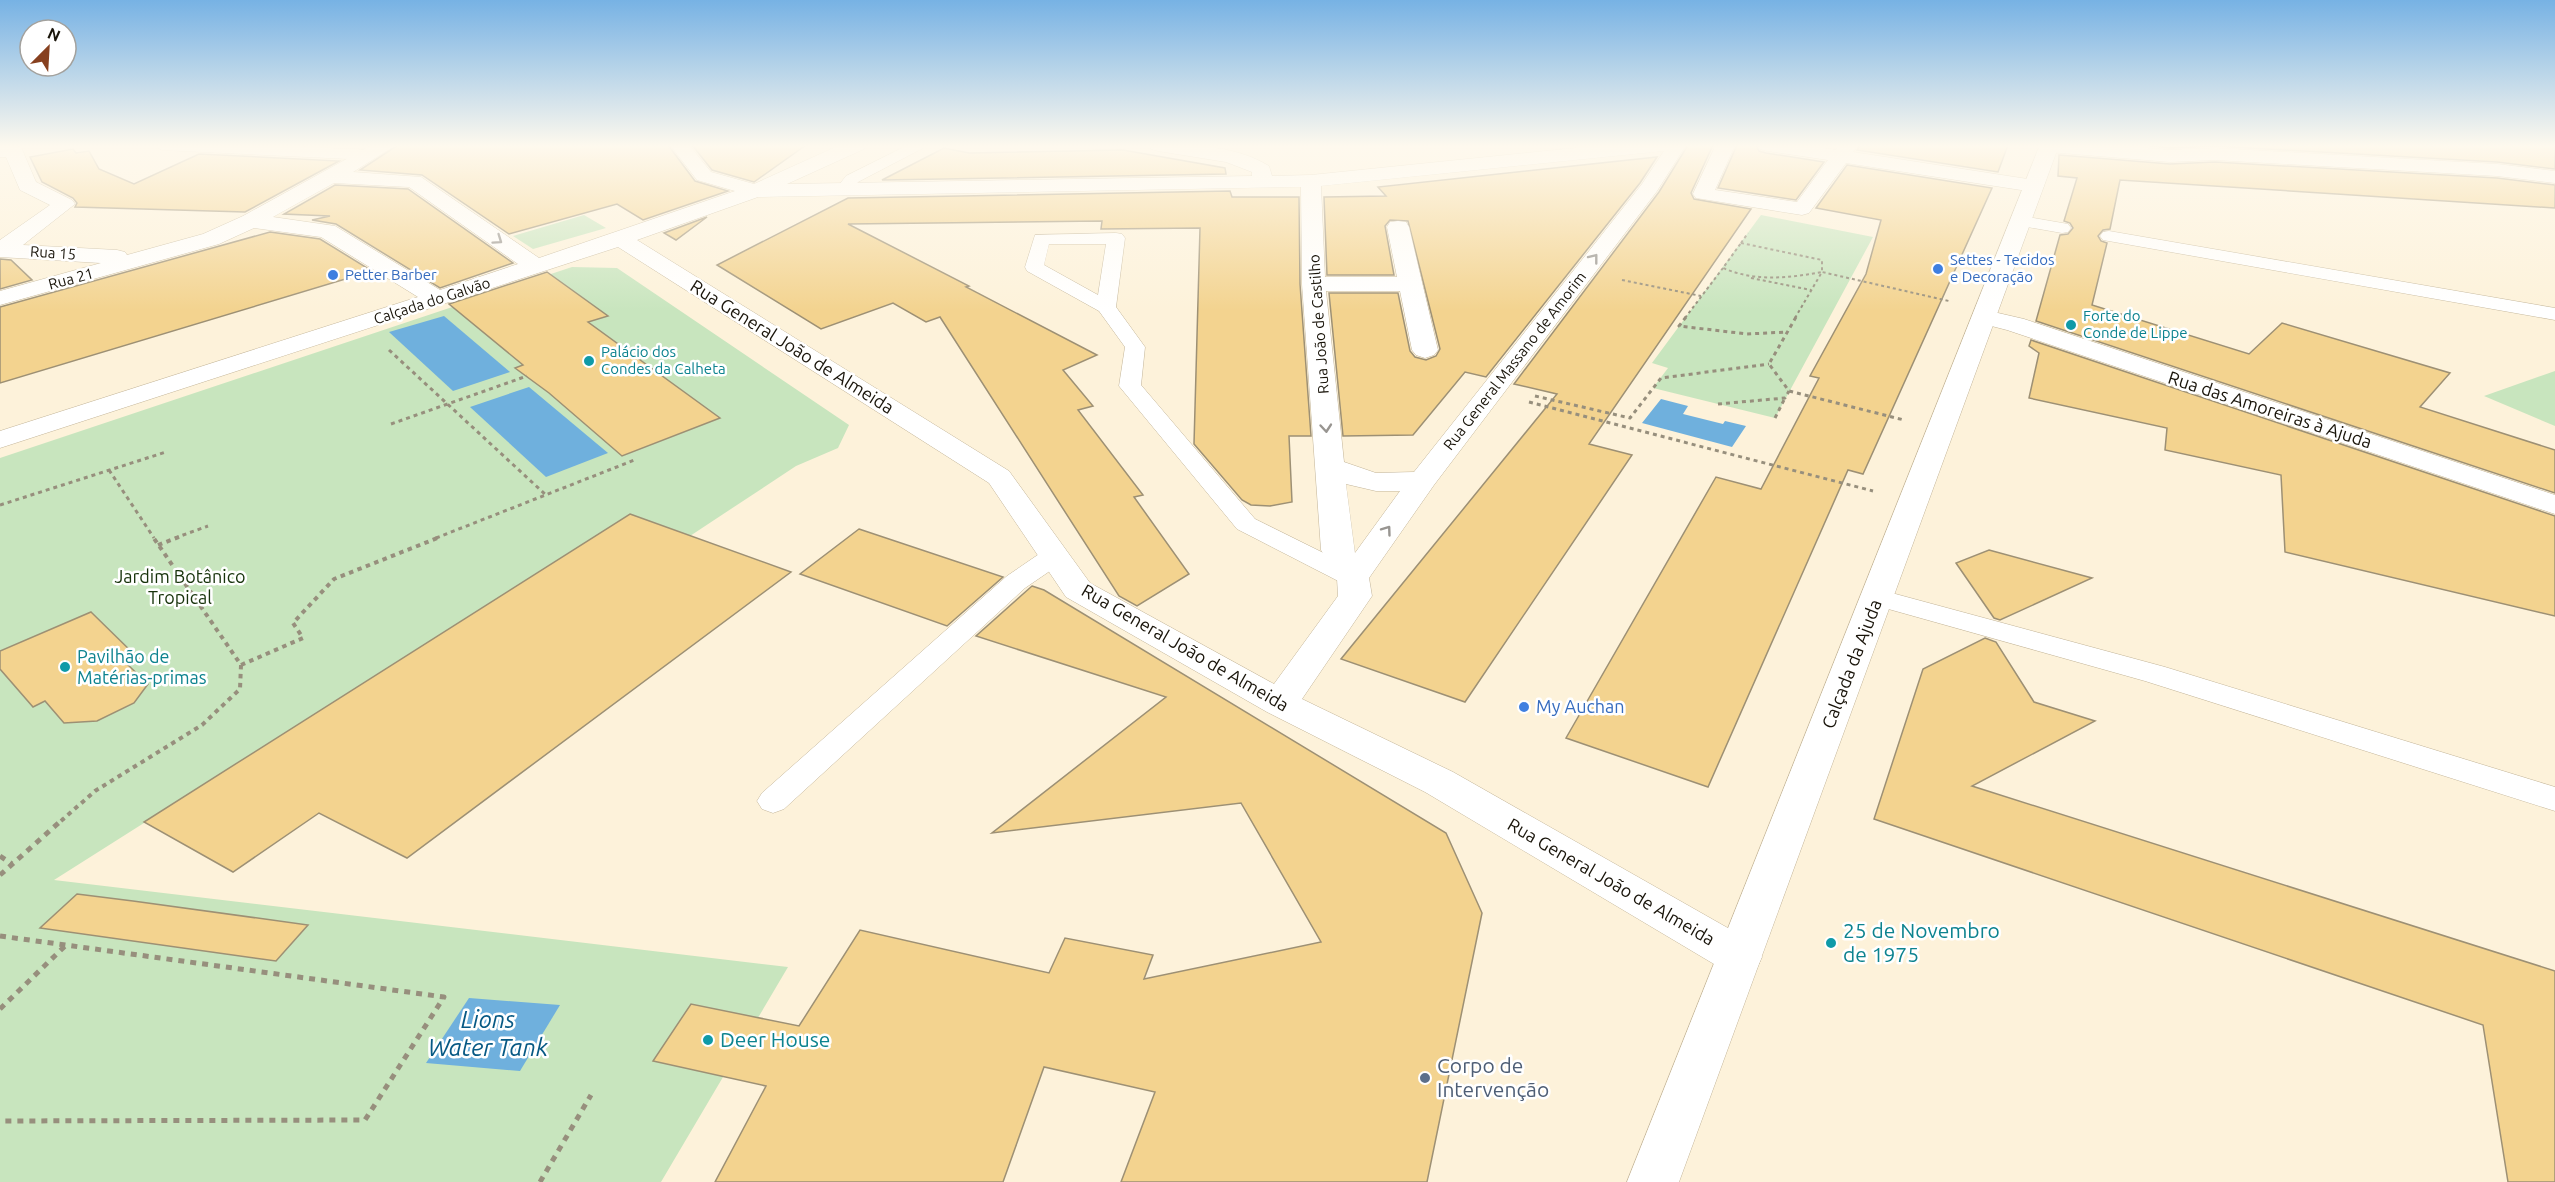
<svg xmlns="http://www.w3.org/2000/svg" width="2555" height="1182" viewBox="0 0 2555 1182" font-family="Ubuntu,sans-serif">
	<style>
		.green { fill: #c8e5be }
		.water { fill: #6fb0dd }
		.building { fill: #f3d38f; stroke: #9d9074; stroke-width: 1.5 }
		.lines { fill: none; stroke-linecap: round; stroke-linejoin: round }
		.service-casing { stroke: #c3b599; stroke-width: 1 }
		.minor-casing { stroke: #c3b599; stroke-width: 1 }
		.tertiary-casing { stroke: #c3b599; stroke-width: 1 }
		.path-far3 { stroke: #978f7d; stroke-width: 2; stroke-dasharray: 3 3; stroke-linecap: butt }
		.path-far2 { stroke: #978f7d; stroke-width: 3; stroke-dasharray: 4 4; stroke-linecap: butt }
		.path-far1 { stroke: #978f7d; stroke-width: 4; stroke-dasharray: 4.5 4.5; stroke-linecap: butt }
		.path { stroke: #978f7d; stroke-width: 5; stroke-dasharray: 6 6; stroke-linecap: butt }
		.service { fill: #fff; fill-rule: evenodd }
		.minor { fill: #fff; fill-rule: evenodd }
		.tertiary { fill: #fff; fill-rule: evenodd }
		.oneway { stroke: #989591 }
		.shop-dot { fill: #3f7fe0; stroke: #fff; stroke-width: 2 }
		.culture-dot { fill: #0f9aa8; stroke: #fff; stroke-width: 2 }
		.service-dot { fill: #5c6f8a; stroke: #fff; stroke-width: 2 }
		.labels { text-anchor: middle; stroke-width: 5; stroke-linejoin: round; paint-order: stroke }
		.far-street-label { font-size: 15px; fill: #19140a; stroke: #fff }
		.far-shop-label { font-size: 15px; fill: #366cbe; stroke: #fff; text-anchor: start }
		.far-culture-label { font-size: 15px; fill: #0d838f; stroke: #fff; text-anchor: start }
		.street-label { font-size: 18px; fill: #19140a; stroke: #fff }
		.park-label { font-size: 18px; fill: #17330b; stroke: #fff }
		.culture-label { font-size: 18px; fill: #0d838f; stroke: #fff; text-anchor: start }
		.shop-label { font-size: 18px; fill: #366cbe; stroke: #fff; text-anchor: start }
		.near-culture-label { font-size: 21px; fill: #0d838f; stroke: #fff; text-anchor: start }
		.near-service-label { font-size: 21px; fill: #4e5e75; stroke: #fff; text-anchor: start }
		.near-water-label { font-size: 24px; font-style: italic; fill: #075984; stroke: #fff }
	</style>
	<rect width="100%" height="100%" fill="#fdf2da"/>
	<g class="green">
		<polygon points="584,215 606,228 533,249 513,236"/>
		<polygon points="1761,215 1873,237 1775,418 1653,388 1668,368 1652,363"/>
		<polygon points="572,267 617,268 849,425 838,448 796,466 690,536 630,515 54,880 788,967 661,1182 0,1182 0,458"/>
		<polygon points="2555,371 2555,426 2484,396"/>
	</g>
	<g class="water">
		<polygon points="444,316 510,372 453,391 389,332"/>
		<polygon points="529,387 608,453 546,477 470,407"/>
		<polygon points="1661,399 1688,406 1683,414 1723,424 1725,421 1746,426 1732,447 1642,423"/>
		<polygon points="469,998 560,1005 520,1071 426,1063"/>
	</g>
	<g class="building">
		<polygon points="398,145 668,145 695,181 728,191 643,220 617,204 509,234 422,175 360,170"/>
		<polygon points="692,145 806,145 754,182 712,170"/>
		<polygon points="1688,145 1713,145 1691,193 1694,199 1751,209 1589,444 1632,455 1465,702 1341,659 1557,394 1514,384 1659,192"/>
		<polygon points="1737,145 1756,145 1759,151 1766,153 1824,162 1796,200 1718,188"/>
		<polygon points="1860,145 2008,145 1998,172 1857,150"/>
		<polygon points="2143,145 2555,145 2555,169 2497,162 2215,146 2170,148"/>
		<polygon points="944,148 969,153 1123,150 1225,168 1226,174 882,180"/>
		<polygon points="73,149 76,153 89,151 99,169 134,184 199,154 339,161 245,212 75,207 77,203 73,198 42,182 30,157"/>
		<polygon points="2059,155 2170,164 2215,162 2497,178 2555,185 2555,208 2120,180 2110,229 2103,230 2098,236 2101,241 2107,243 2092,305 2249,354 2282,323 2450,373 2420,407 2555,450 2555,493 2036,321 2060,235 2068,234 2073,228 2070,223 2064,221 2077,178 2058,176"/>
		<polygon points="1657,157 1640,183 1486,377 1465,372 1413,435 1343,436 1329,293 1398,293 1410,351 1415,357 1426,360 1436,356 1440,349 1408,221 1390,220 1385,226 1394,275 1327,275 1324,197 1386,196 1378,187"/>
		<polygon points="1847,165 1992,188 1863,474 1848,470 1708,787 1566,738 1716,477 1761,489 1819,378 1810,376 1866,274 1881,220 1816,208"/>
		<polygon points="335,185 408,189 513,263 440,288 336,224 312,220 330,216 284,214"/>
		<polygon points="1230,191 1232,197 1299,197 1300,284 1311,436 1289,436 1292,502 1270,506 1251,505 1242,500 1194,444 1200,228 1101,229 1102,221 848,224 969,286 966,287 1097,355 1063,370 1093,406 1078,410 1143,495 1134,497 1189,574 1137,606 1119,596 940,317 926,322 893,303 821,329 717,265 848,198"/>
		<polygon points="707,217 676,240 664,233"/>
		<polygon points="270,232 320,239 372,271 0,383 0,307"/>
		<polygon points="0,259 11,260 32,280 0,289"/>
		<polygon points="547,272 608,316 588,322 720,418 622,456 549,393 515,368 523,365 449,304"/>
		<polygon points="2031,340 2555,516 2555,616 2285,552 2281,475 2165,450 2167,428 2029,398 2039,353 2029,346"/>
		<polygon points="630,514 791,572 407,858 319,813 233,872 144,822"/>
		<polygon points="859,529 1003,577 947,626 800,574"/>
		<polygon points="1989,550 2092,578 2000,620 1994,618 1956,563"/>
		<polygon points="1032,586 1044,590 1446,833 1482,913 1427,1182 1121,1182 1155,1092 1044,1067 1003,1182 715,1182 766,1086 653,1061 691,1004 799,1026 860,930 1049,973 1065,938 1153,955 1144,979 1321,942 1241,803 992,833 1166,697 976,636"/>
		<polygon points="91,612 139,659 127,664 148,684 134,703 97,721 64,723 45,701 33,707 0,669 0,651"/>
		<polygon points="1985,638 1996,642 2034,702 2095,721 1972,786 2555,971 2555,1182 2508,1182 2483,1025 1874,819 1923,669"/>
		<polygon points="77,894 133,901 308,925 276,961 40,928"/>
	</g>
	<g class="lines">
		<defs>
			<g id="service">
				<polygon points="154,145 268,145 370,150 378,155 370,160 162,150"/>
				<polygon points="908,145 929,145 858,182 849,194 843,195 835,190 846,176"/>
				<polygon points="2022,216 2068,224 2071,228 2068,232 2062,233 2016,225 2013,221 2016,217"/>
				<polygon points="2109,231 2555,308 2555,320 2103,240 2100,236 2103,232"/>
				<path d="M1116,233L1122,234L1125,238L1116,307L1145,347L1141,385L1255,519L1362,572L1366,578L1362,584L1353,586L1344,584L1237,529L1119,386L1125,347L1099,311L1027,271L1025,267L1035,235ZM1049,244H1106L1098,295L1044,265Z"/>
				<polygon points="1054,548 1063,550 1067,556 1063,562 1025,588 784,809 773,813 762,809 757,801 762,793 1007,576 1045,550"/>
				<polygon points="1877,589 2165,667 2555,787 2555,811 2145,681 1867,603 1863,597 1867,591"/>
			</g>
			<g id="minor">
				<path d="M0,145L21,147L36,182L72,200L75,204L23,245L117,250L125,252L127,255L203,234L243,216L372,145H396L353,172L421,177L539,258L735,191L697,180L670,145H689L711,172L754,184L840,145H866L864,149L787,184L1252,176V172L1226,162L1158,151L1151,149L1149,145C1189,145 1233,144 1269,166L1272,176L1311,175L1604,145H1686L1657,191L1434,485L1369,578L1372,596L1302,699L1453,772L1756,944L1762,957L1756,970L1740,975L1724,970L1425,792L1267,712L1066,597L989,483L618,247L0,448V431L418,297L321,237L254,228L219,244L0,305V291L101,263L0,257V240L50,205L20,190L6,157H0ZM1664,151L1642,184L1414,472L1376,473L1344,462L1326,291H1400L1412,350L1416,355L1425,358L1434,355L1438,350L1409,227L1406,222L1398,221L1390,222L1387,227L1397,277H1325L1321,186ZM334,183L409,187L518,264L440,290L335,226L273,217ZM1301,187L1302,284L1321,550L1337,578L1338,596L1274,684L1090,583L1009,471L637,240L758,197ZM1346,484L1376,491H1400L1355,553Z"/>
				<polygon points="1716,145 1735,145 1715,190 1797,202 1828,160 1767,151 1760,149 1758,145 1807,145 1836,150 1839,145 1858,145 1853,152 2034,180 2041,182 2044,186 2041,190 2034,192 1846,163 1809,213 1802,215 1696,198 1693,194"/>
				<polygon points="2112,145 2170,150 2215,148 2497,164 2555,171 2555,183 2497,176 2215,160 2170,162 2049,152 2042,150 2039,146"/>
				<polygon points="1985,310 2024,319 2555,495 2555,514 2007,330 1976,322 1973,317 1976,312"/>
			</g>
			<polygon id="tertiary" points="2040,145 2059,145 1679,1182 1627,1182"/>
		</defs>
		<use href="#service" class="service-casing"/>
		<use href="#minor" class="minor-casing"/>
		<use href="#tertiary" class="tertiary-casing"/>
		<g class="path-far3">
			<path d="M1741,243L1822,260V272C1789,278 1755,282 1723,268Z"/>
			<polyline points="1741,243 1748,233"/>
			<polyline points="1751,278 1811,290"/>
			<polyline points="1622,280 1701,296"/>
			<polyline points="1685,318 1723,268"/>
			<polyline points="1795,318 1822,272 1949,301"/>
		</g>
		<g class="path-far2">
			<polyline points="1686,317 1679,326 1747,334 1787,332"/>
			<polyline points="1796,317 1769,364 1789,391 1904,420"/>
			<polyline points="389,350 547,496"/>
			<polyline points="1535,396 1630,418 1661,378 1769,364"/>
			<polyline points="1529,402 1873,491"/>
			<polyline points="1718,404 1785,398 1789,391"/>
			<polyline points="1775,418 1785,398"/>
			<polyline points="391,424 527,376"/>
			<polyline points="109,470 154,538"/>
			<polyline points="0,505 166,452"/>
			<polyline points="175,538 208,526"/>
			<polyline points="436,538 637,459"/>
		</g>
		<g class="path-far1">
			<polyline points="158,545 179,537"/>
			<polyline points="241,665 303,638 293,623 334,579 440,537"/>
			<polyline points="61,821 95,791 202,725 240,689 241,665 153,537"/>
		</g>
		<g class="path">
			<polyline points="0,856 12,864"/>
			<polyline points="0,875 63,819"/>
			<polyline points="0,936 444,997 365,1120 0,1121"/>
			<polyline points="0,1009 65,946"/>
			<polyline points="540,1182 591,1095"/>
		</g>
		<use href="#service" class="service"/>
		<use href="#minor" class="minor"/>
		<use href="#tertiary" class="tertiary"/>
	</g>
	<defs><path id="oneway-chevron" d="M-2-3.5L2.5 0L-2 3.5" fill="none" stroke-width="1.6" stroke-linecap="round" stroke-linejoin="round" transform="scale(1.5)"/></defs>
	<g class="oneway">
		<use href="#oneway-chevron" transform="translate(498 240) rotate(35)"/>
		<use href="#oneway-chevron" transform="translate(1594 258) rotate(-52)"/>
		<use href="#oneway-chevron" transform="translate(1326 428) rotate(85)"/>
		<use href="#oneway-chevron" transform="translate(1387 530) rotate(-54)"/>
	</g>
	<linearGradient id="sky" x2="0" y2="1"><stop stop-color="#77b2e4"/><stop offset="0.47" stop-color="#fef9ee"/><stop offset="1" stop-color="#fef9ee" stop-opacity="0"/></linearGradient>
	<rect width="2555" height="311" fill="url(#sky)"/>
	<g class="shop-dot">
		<circle cx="1938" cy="269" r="6"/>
		<circle cx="333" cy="275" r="6"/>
		<circle cx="1524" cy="707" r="6"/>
	</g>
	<g class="culture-dot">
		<circle cx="2071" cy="325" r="6"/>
		<circle cx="589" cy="361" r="6"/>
		<circle cx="65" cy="667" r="6"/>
		<circle cx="1831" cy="943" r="6"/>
		<circle cx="708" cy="1040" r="6"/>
	</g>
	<circle class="service-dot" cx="1425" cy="1078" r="6"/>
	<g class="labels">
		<g class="far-street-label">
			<text transform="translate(53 253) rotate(4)" y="5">Rua 15</text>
			<text transform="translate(71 279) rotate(-15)" y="5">Rua 21</text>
			<text transform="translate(432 301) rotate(-18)" y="5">Calçada do Galvão</text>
			<text transform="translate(1319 324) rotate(-94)" y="5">Rua João de Castilho</text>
			<text transform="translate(1515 361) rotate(-52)" y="5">Rua General Massano de Amorim</text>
		</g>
		<g class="far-shop-label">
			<text x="1950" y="265">Settes - Tecidos<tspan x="1950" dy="17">e Decoração</tspan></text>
			<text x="345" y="280">Petter Barber</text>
		</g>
		<g class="far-culture-label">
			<text x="2083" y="321">Forte do<tspan x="2083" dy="17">Conde de Lippe</tspan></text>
			<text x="601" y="357">Palácio dos<tspan x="601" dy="17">Condes da Calheta</tspan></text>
		</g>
		<g class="street-label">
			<text transform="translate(792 347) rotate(32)" y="6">Rua General João de Almeida</text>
			<text transform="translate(2270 410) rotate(18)" y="6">Rua das Amoreiras à Ajuda</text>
			<text transform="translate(1185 648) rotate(30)" y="6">Rua General João de Almeida</text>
			<text transform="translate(1852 664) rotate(-69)" y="6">Calçada da Ajuda</text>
			<text transform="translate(1611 882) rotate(30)" y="6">Rua General João de Almeida</text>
		</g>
		<g class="park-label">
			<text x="180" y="583">Jardim Botânico<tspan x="180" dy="21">Tropical</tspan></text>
		</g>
		<g class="culture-label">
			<text x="77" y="663">Pavilhão de<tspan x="77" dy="21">Matérias-primas</tspan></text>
		</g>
		<g class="shop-label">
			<text x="1536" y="713">My Auchan</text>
		</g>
		<g class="near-culture-label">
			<text x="1843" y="938">25 de Novembro<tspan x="1843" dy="24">de 1975</tspan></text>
			<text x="720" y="1047">Deer House</text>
		</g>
		<g class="near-service-label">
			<text x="1437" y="1073">Corpo de<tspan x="1437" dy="24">Intervenção</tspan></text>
		</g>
		<g class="near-water-label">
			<text x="488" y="1028">Lions<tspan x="488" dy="28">Water Tank</tspan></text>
		</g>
	</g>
	<g transform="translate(48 48) rotate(24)"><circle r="28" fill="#ffffff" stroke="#a3a19d" stroke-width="1.5"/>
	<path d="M0-4.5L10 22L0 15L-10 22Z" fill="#87401f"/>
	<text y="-9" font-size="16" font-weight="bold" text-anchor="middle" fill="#19140a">N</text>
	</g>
</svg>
